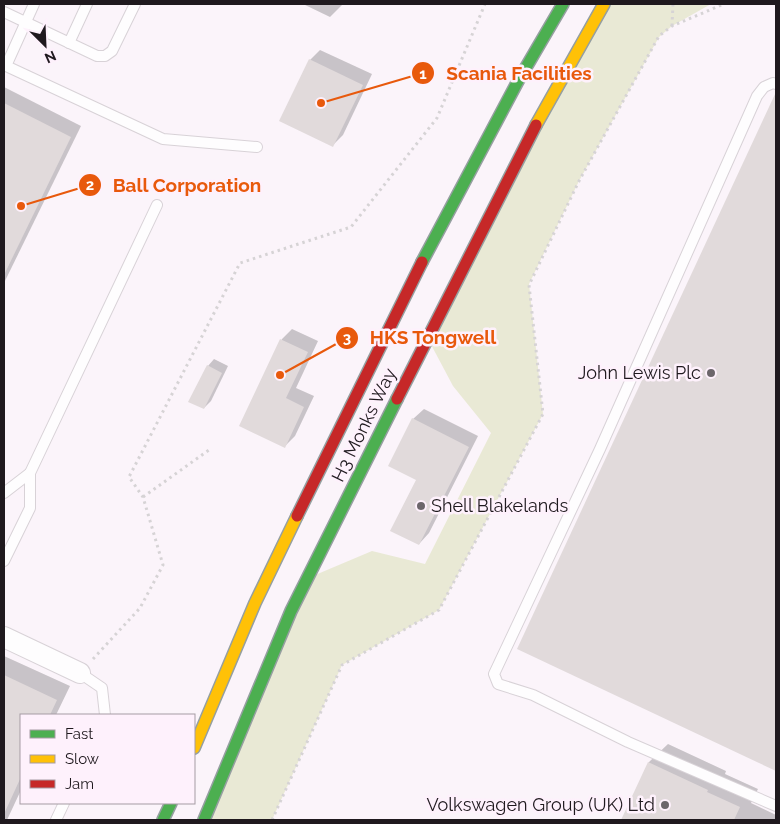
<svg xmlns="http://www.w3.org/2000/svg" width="780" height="824" viewBox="0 0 780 824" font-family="Raleway,sans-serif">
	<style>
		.green { fill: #e9e9d5 }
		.shadow { fill: #0003 }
		.building { fill: #e1dadb }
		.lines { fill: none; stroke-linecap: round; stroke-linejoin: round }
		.lane-casing { stroke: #d8d2d7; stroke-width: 12 }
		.street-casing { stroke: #d8d2d7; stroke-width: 22 }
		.fast-casing { stroke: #959fa0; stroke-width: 14 }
		.slow-casing { stroke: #959fa0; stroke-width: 14 }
		.jam-casing { stroke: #959fa0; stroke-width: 14 }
		.path { stroke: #d6d3d5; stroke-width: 3; stroke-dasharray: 2.5 4; stroke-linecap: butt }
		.lane { stroke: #fefdfe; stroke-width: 10 }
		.street { stroke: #fefdfe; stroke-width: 20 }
		.fast { stroke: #4caf50; stroke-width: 11 }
		.slow { stroke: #ffc107; stroke-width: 11 }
		.jam { stroke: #c62828; stroke-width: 11 }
		.poi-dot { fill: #6c666b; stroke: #fef1fc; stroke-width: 2 }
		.labels { text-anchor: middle; stroke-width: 5; stroke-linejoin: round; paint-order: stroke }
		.poi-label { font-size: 18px; fill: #1f191e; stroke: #fef1fc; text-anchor: end }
		.street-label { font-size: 18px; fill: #1f191e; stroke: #fef1fc }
		.leader { fill: none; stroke: #e8590c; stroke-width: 2 }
		.callout-dot { fill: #e8590c; stroke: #fef1fc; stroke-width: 2 }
		.mark-label { font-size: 15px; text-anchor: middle; font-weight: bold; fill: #fff }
		.callout-label { font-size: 19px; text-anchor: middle; font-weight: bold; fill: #e8590c; stroke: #fef1fc; stroke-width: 5; stroke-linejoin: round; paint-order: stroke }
	</style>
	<rect width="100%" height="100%" fill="#fbf4fa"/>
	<polygon class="green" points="604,4 711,4 672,26 659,37 579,181 529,284 543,414 439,610 342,665 272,820 204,820 308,578 372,551 425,564 491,433 453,386 427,337"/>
	<g class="shadow">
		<polygon points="303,4 343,4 330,17"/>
		<polygon points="320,50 372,74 343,135 333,145 310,60"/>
		<polygon points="4,87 81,126 4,283"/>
		<polygon points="776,96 776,769 519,648"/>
		<polygon points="292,329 318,341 296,388 314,396 295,436 285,446 241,425 282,339"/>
		<polygon points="214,359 228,366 211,401 204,408 208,366"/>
		<polygon points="424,409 478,436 429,533 419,544 418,479 413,419"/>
		<polygon points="4,656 70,686 56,715 21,715 21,790 7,820 4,820"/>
		<polygon points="668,744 726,771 725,774 758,789 751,803 776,815 776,820 622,820 649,762"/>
	</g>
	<g class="building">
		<polygon points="309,59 363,85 333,147 279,121"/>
		<polygon points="776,92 776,771 517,649"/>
		<polygon points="4,103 71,137 4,275"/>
		<polygon points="280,339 308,352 286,398 304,407 285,448 239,426"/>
		<polygon points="207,365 222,373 204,409 188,402"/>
		<polygon points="412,418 469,447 419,545 390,531 416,480 388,466"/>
		<polygon points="4,675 57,700 50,715 21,715 21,777 4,814"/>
		<polygon points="648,762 708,790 707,792 740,807 734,820 621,820"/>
	</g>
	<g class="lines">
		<defs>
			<g id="lane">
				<polyline points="4,12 97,56 105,56 112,51 135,4"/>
				<polyline points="69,43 87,4"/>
				<polyline points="4,65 163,139 257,147"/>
				<polyline points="6,66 34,4"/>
				<polyline points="776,84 773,83 764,87 757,96 600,449 494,674 498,684 533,695 628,742 776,806"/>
				<polyline points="4,493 30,473"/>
				<polyline points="4,561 30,508 30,473 157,205"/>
				<polyline points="80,673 102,688 105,715"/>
				<polyline points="56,820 64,803"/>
			</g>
			<polyline id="street" points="4,637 80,673"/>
			<g id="fast">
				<polyline points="422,262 518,81 563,4"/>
				<polyline points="163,820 171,803"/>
				<polyline points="204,820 291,611 397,399"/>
			</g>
			<g id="slow">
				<polyline points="536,125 604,4"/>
				<polyline points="194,748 255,603 297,516"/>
			</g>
			<g id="jam">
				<polyline points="397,399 536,125"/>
				<polyline points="297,516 422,262"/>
			</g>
		</defs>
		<use href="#lane" class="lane-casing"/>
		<use href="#street" class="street-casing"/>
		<use href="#fast" class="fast-casing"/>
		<use href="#slow" class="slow-casing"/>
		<use href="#jam" class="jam-casing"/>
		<g class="path">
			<polyline points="672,26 673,4"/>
			<polyline points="143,497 209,450"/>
			<polyline points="93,659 140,608 163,565 143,497 129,477 240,263 351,227 437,118 485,4"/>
			<polyline points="272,820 342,665 439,610 543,414 529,285 579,181 659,36 672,26 724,4"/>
		</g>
		<use href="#lane" class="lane"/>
		<use href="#street" class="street"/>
		<use href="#fast" class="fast"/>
		<use href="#slow" class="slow"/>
		<use href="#jam" class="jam"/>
	</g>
	<g class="poi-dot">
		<circle cx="711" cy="373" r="5"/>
		<circle cx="421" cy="506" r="5"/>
		<circle cx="665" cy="805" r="5"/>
	</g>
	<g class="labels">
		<g class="poi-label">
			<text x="701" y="379">John Lewis Plc</text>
			<text x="431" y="512" text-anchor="start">Shell Blakelands</text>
			<text x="655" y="811">Volkswagen Group (UK) Ltd</text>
		</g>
		<g class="street-label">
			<text transform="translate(364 425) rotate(-64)" y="6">H3 Monks Way</text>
		</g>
	</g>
	<path class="leader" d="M321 103L423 73M21 206L90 185M280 375L347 338"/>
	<g class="callout-dot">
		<circle cx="321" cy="103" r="5"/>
		<circle cx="21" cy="206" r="5"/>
		<circle cx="280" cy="375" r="5"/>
		<circle cx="423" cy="73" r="12"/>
		<circle cx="90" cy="185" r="12"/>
		<circle cx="347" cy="338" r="12"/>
	</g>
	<g class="mark-label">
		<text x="423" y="79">1</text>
		<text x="90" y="190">2</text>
		<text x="347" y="343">3</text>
	</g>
	<g class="callout-label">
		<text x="519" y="80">Scania Facilities</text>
		<text x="187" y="192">Ball Corporation</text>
		<text x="433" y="344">HKS Tongwell</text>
	</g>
	<rect width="780" height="824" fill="none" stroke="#1f191e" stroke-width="10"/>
	<rect x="20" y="714" width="175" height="90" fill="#fef1fc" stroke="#a59ba3"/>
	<rect x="30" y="730" width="25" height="8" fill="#4caf50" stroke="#a59ba3"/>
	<text x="65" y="739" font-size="15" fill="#1f191e">Fast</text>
	<rect x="30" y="755" width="25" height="8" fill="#ffc107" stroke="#a59ba3"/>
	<text x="65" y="764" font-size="15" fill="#1f191e">Slow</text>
	<rect x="30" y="780" width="25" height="8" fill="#c62828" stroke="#a59ba3"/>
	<text x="65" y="789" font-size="15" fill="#1f191e">Jam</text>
	<g transform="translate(45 45) rotate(156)" stroke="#fef1fc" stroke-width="4" paint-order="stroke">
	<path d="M0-4L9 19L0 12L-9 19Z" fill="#1f191e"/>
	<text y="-8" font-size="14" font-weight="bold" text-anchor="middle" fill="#1f191e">N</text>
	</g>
</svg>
